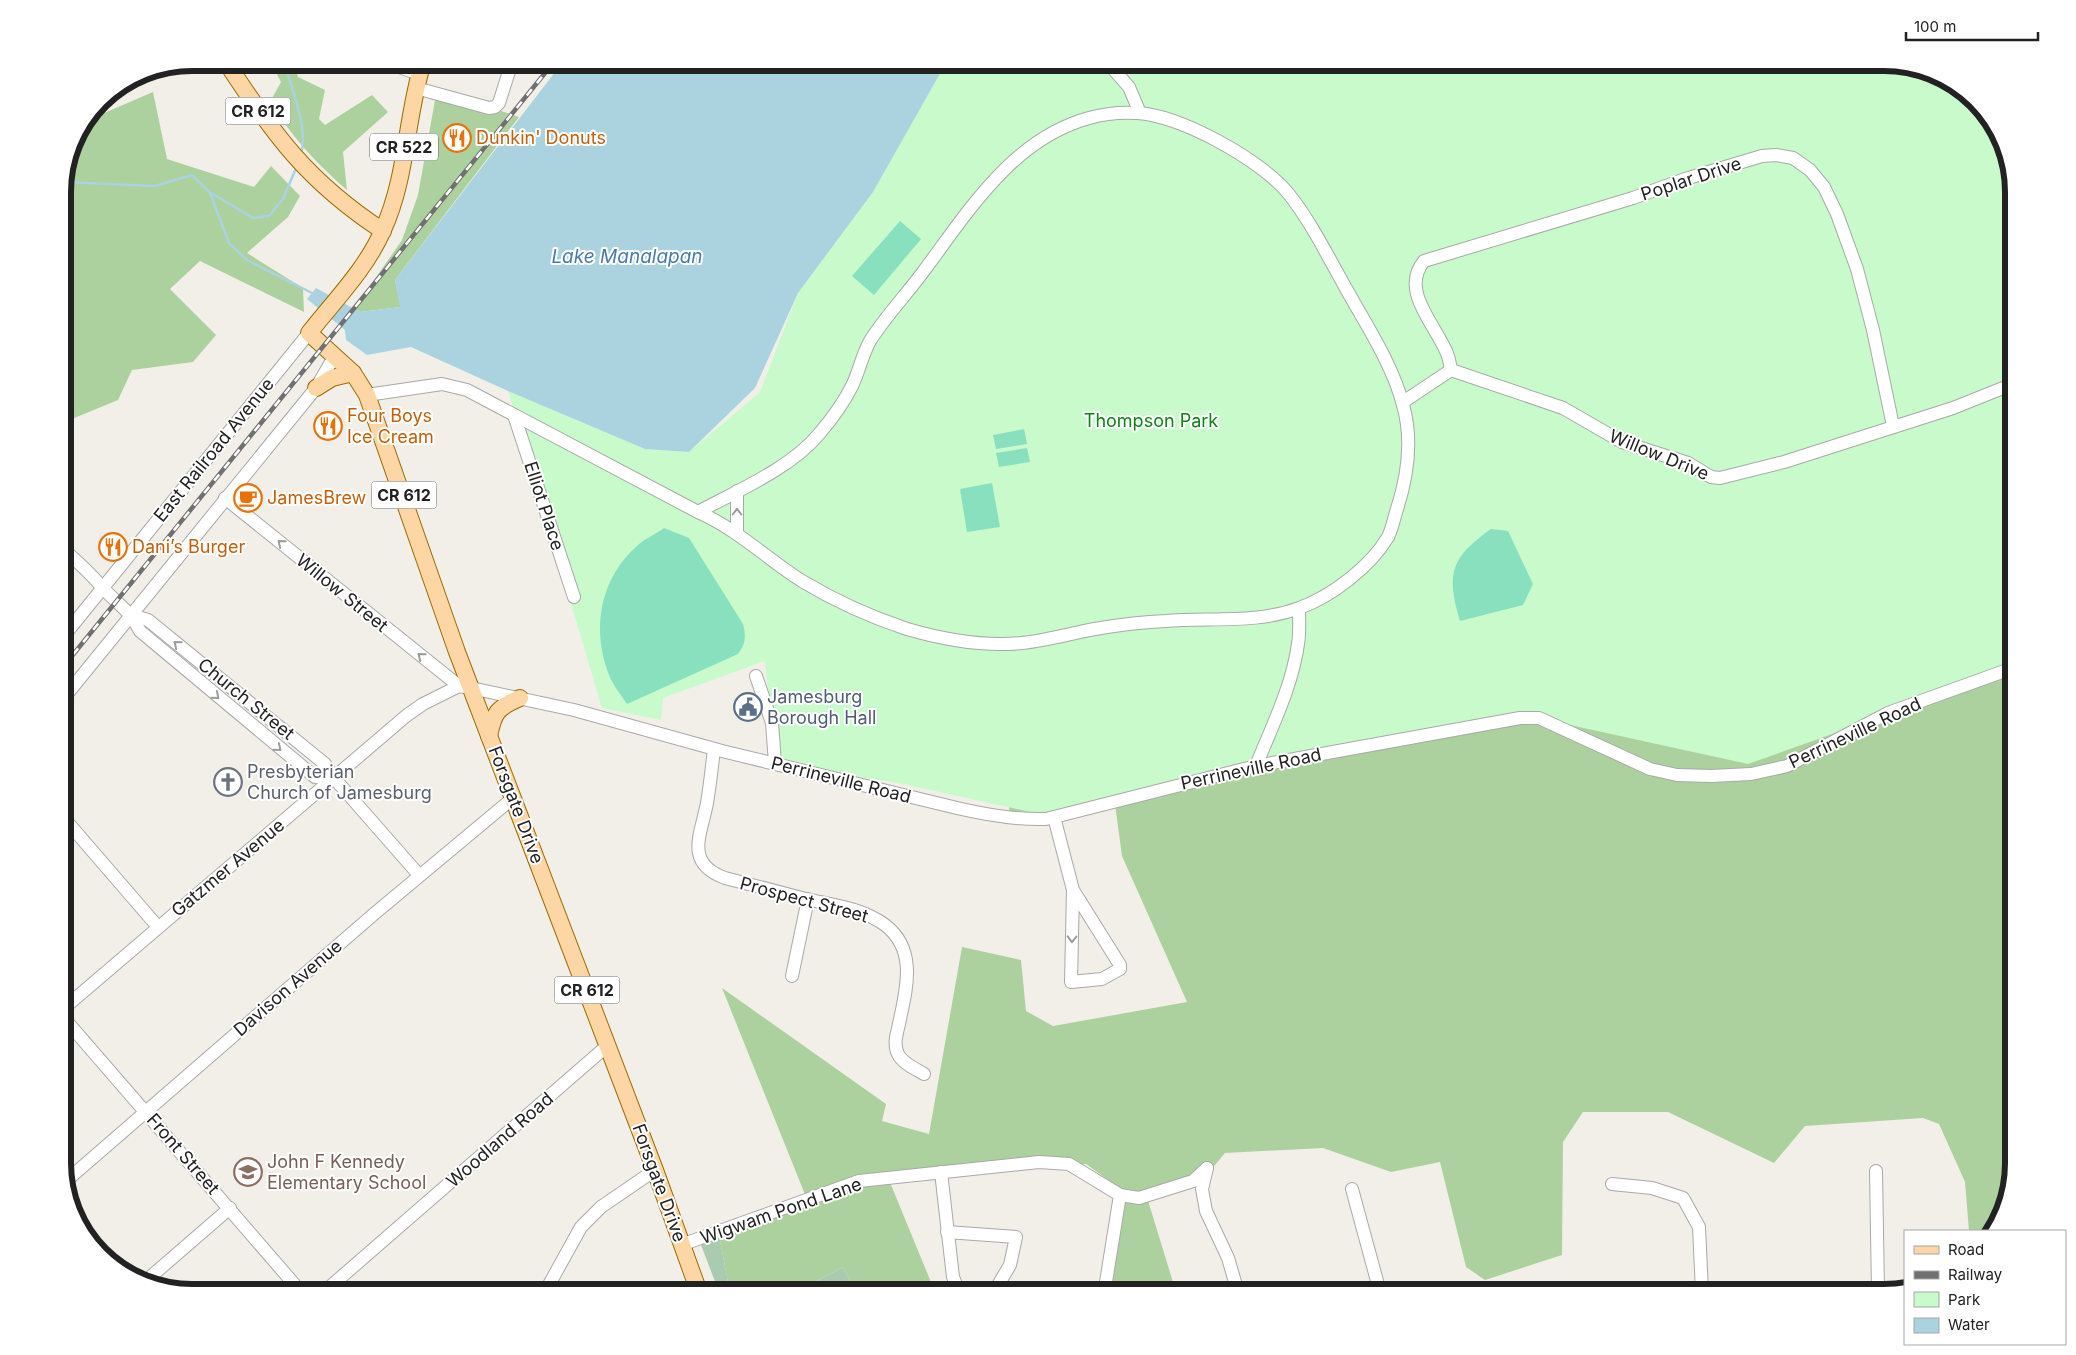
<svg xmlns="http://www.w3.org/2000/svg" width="2076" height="1355" viewBox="0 0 2076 1355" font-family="Inter,sans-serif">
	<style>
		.forest { fill: #add19e }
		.cemetery { fill: #aacbaf }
		.park { fill: #c8facc }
		.pitch { fill: #88e0be }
		.water { fill: #aad3df }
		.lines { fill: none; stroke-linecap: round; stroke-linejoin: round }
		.stream { stroke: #aad3df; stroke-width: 2.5 }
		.minor-casing { stroke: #a9a9a9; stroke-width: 14 }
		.major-casing { stroke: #a06b00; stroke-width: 18 }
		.minor { stroke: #fff; stroke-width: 12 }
		.major { stroke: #fcd6a4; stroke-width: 16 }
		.rail-casing { stroke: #707070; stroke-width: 4.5 }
		.rail { stroke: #fff; stroke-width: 2.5; stroke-dasharray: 8; stroke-linecap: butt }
		.oneway { stroke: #9c9c9c }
		.labels { text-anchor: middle; stroke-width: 4; stroke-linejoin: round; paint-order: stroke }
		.shield { fill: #fff; stroke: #646464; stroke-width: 1 }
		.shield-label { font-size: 16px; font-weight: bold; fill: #222 }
		.food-label { font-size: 18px; fill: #c56008; stroke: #fff; text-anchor: start }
		.street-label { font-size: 18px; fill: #222; stroke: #fff }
		.park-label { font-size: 18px; fill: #0c8416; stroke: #fff }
		.service-label { font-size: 18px; fill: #4e5e75; stroke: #fff; text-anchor: start }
		.worship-label { font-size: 18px; fill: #5b616d; stroke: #fff; text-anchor: start }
		.education-label { font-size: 18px; fill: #785e54; stroke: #fff; text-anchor: start }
		.water-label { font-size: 19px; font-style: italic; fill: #4a7aab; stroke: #fff }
		.rim { fill: none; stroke: #222; stroke-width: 6 }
	</style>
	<rect width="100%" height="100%" fill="#f2efe9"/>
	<g class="forest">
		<path d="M271,63H294L298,77L325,90L319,119L325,125L372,95L388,112L343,152L347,190C314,161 294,139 270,102L281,82Z"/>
		<polygon points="1883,63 1955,84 1996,128 2013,192 2013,1163 1993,1231 1969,1231 1965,1182 1939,1124 1923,1118 1805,1126 1774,1163 1668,1112 1583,1112 1563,1142 1562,1255 1485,1280 1466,1267 1440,1162 1391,1172 1323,1148 1225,1153 1204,1178 1146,1194 1176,1292 1106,1292 1125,1192 1086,1164 887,1175 935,1292 856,1292 843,1267 796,1292 741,1292 728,1282 718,1230 806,1197 722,988 886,1104 882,1121 929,1134 962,947 1021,960 1026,1011 1053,1026 1187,1002 1122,856 1114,797 1039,812 1009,811 1012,771"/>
		<polygon points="437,89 519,117 395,280 401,307 360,312 354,309 402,240 418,195"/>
		<polygon points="153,92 167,159 254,187 271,166 300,196 288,217 247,253 303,288 304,312 200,261 170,289 216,335 193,362 132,370 118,400 72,419 63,433 63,184 73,142 88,120"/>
	</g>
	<g class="cemetery">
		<polygon points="718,1230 728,1282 741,1292 719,1292 698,1237"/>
		<polygon points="843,1267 856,1292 796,1292"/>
	</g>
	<polygon class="park" points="946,63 1883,63 1955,84 1996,128 2013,192 2013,670 1748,764 1538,718 1256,766 1054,817 903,784 775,763 765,661 663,698 661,720 602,708 508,391 645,449 689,452 760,392 798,293 873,192"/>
	<g class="pitch">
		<polygon points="900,221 921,239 874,295 852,276"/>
		<polygon points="1024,429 1027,444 996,449 993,435"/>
		<polygon points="1027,448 1030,462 999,467 996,453"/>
		<polygon points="992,483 1000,527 967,532 960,489"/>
		<path d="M664,528L689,538L743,624C746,636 746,644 738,654L627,704C621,695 613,685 609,675C591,628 600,578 638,545C646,538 656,534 664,528Z"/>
		<path d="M1491,529L1508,531L1533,584L1523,605L1460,621C1446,574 1450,558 1491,529Z"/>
	</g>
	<polygon class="water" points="562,63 946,63 873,192 798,293 755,388 689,452 645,449 508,391 411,347 367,355 346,340 345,330 307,299 316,288 360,312 400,307 395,280"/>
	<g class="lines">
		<g class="stream">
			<path d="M284,62C291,87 309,129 301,154"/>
			<polyline points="63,182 155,186 192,175 210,193 229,243 247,260 312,293"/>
			<polyline points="211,193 253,218 269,216 283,199 297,166"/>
		</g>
		<defs>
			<g id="minor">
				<polyline points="385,62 419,74"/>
				<polyline points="1107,62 1129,87 1140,113"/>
				<polyline points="416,88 489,108 495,107 499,103 512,62"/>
				<path d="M1451,370C1450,364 1449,357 1446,351C1434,323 1400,290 1424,261L1633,198L1685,179L1762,156L1776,155L1793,158L1810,170L1824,187L1837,214L1857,269L1873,330L1893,426"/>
				<path d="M367,395L442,384L467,390L698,512C737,529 766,558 802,581C835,601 871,617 907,629C945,640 983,647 1022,643C1051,640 1078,631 1107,627C1126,624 1146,622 1165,621C1209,617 1257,624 1299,608C1331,597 1371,566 1388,537C1392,529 1394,518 1397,509C1408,475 1413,440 1403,405C1393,366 1368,328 1348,292C1329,259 1312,223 1288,193C1261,160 1180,115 1137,113C1122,112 1103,114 1089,118C1012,139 968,212 923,272C906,295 885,317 870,341C862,355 859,372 852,386C844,402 831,420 819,434C791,468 737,491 698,512"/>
				<polyline points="1403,402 1451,370 1563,408 1622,442 1688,463 1711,477 1720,478 1784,462 1953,408 2013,384"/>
				<polyline points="514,415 574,597"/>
				<polyline points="225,498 459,686"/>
				<polyline points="737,532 737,491"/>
				<path d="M63,549C77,561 90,573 102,587C118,605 128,608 140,631L315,777L334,778"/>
				<polyline points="131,615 148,620 325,764 334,778 419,875"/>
				<polyline points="63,637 309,333"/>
				<polyline points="756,676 772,723 775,763"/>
				<polyline points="63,699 316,388 334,357"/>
				<path d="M714,749C712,767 710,785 707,803C701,835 684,863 725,878C752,885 779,892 806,899C833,905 862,908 885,925C918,950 906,990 899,1024C897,1033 893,1044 898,1054C902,1063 916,1069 924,1074"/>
				<path d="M1256,766C1272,726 1292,687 1298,644C1300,633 1299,620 1299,609"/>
				<polyline points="63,817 158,927"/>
				<polyline points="1054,817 1073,890 1071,982 1102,979 1120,969 1120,965 1073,890"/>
				<polyline points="792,976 808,899"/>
				<path d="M63,1009L406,716L423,704L459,686L471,688L574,710L722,751L957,808C987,815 1015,820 1046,819L1256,766L1520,718H1539L1650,769L1677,775L1711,776L1751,774L1787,766L1888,713L2013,668"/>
				<polyline points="63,1017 301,1292"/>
				<polyline points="1207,1168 1202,1189 1206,1211 1228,1258 1238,1292"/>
				<polyline points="1876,1171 1878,1292"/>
				<polyline points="941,1172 953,1277 959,1292"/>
				<polyline points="66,1181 374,914 513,798"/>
				<polyline points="1612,1184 1652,1188 1683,1198 1699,1227 1702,1292"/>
				<polyline points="1352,1189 1380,1292"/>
				<polyline points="947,1232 1016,1237 1010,1265 994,1292"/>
				<polyline points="681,1245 859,1181 1039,1162 1069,1164 1120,1195 1139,1198 1193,1181 1207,1168"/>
				<polyline points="148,1279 230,1208"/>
				<polyline points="324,1292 607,1046"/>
				<polyline points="545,1292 581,1227 601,1207 655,1170"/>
				<polyline points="1102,1292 1106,1282 1120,1195"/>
			</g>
			<g id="major">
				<path d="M226,62C274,135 308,182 383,231"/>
				<path d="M423,62C406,117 407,178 383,230C366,269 335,300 309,333L353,373L367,395L457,652L655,1170L699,1292"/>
				<polyline points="316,388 332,378 353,373"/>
				<path d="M489,736C494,712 497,708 520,698"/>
			</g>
		</defs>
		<use href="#minor" class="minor-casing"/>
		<use href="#major" class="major-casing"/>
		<use href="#minor" class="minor"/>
		<use href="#major" class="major"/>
		<defs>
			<polyline id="rail" points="63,667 554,62"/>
		</defs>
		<use href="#rail" class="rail-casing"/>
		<use href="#rail" class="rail"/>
	</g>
	<defs><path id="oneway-chevron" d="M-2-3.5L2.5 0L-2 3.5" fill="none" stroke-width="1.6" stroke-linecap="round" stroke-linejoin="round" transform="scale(1.25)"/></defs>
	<g class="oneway">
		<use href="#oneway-chevron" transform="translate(737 512) rotate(-90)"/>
		<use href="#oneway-chevron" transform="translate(281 543) rotate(-141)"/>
		<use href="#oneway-chevron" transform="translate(177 644) rotate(-141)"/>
		<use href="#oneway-chevron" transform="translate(421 656) rotate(-141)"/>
		<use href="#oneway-chevron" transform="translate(216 696) rotate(40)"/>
		<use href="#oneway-chevron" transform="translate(278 748) rotate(39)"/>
		<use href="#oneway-chevron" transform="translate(1072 939) rotate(91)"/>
	</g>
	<defs>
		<symbol id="restaurant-ring" viewBox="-11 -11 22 22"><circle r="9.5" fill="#fff" stroke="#e8710a" stroke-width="1.5"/><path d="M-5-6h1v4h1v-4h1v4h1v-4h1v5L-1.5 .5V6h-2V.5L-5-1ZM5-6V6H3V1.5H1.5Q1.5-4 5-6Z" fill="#e8710a"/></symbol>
		<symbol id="cafe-ring" viewBox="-11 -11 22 22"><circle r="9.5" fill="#fff" stroke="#e8710a" stroke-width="1.5"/><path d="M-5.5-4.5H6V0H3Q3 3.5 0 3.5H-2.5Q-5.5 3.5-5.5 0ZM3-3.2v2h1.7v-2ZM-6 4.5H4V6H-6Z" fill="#e8710a"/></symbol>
		<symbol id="civic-ring" viewBox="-11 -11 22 22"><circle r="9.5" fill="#fff" stroke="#5c6f8a" stroke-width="1.5"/><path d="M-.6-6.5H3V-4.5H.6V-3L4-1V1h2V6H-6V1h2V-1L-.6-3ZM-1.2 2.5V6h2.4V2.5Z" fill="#5c6f8a"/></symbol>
		<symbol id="church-ring" viewBox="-11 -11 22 22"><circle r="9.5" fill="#fff" stroke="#6b7280" stroke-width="1.5"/><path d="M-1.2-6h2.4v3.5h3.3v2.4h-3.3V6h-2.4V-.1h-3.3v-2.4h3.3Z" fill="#6b7280"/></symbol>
		<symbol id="school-ring" viewBox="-11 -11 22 22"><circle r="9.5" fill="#fff" stroke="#8d6e63" stroke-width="1.5"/><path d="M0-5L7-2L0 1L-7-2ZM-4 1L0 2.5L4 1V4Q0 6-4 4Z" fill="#8d6e63"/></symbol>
	</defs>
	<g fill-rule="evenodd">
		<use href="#restaurant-ring" x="441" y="122" width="32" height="32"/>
		<use href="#restaurant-ring" x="312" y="410" width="32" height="32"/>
		<use href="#cafe-ring" x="232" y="482" width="32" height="32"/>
		<use href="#restaurant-ring" x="97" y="531" width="32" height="32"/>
		<use href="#civic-ring" x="732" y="691" width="32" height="32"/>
		<use href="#church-ring" x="212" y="766" width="32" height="32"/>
		<use href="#school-ring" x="232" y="1156" width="32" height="32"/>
	</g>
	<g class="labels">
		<g class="shield">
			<rect x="225.5" y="97.5" width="65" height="27" rx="4"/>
			<rect x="370" y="133.5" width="68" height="27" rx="4"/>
			<rect x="371.5" y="481.5" width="65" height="27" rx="4"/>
			<rect x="554.5" y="976.5" width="65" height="27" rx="4"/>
		</g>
		<g class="shield-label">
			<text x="258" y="117">CR 612</text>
			<text x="404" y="153">CR 522</text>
			<text x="404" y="501">CR 612</text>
			<text x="587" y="996">CR 612</text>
		</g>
		<g class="food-label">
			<text x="476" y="144">Dunkin' Donuts</text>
			<text x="347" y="422">Four Boys<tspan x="347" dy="21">Ice Cream</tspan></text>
			<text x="267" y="504">JamesBrew</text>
			<text x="132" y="553">Dani’s Burger</text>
		</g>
		<g class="street-label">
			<text transform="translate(1691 179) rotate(-18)" y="6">Poplar Drive</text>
			<text transform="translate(214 450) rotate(-51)" y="6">East Railroad Avenue</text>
			<text transform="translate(1659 455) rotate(22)" y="6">Willow Drive</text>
			<text transform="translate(544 506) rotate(72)" y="6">Elliot Place</text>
			<text transform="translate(342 593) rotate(39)" y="6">Willow Street</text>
			<text transform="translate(246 699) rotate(39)" y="6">Church Street</text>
			<text transform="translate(1855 733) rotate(-25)" y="6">Perrineville Road</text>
			<text transform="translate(1251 769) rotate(-12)" y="6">Perrineville Road</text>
			<text transform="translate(841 780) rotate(14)" y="6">Perrineville Road</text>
			<text transform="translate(516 805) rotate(69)" y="6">Forsgate Drive</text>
			<text transform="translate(228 868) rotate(-40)" y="6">Gatzmer Avenue</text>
			<text transform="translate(804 900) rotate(15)" y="6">Prospect Street</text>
			<text transform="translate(288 988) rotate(-41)" y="6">Davison Avenue</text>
			<text transform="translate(500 1140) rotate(-41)" y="6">Woodland Road</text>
			<text transform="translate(183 1154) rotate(49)" y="6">Front Street</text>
			<text transform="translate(659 1183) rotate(70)" y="6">Forsgate Drive</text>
			<text transform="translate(781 1211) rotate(-19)" y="6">Wigwam Pond Lane</text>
		</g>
		<g class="park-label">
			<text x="1151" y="427">Thompson Park</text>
		</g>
		<g class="service-label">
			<text x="767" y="703">Jamesburg<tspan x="767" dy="21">Borough Hall</tspan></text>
		</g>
		<g class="worship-label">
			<text x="247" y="778">Presbyterian<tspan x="247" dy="21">Church of Jamesburg</tspan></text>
		</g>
		<g class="education-label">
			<text x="267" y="1168">John F Kennedy<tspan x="267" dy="21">Elementary School</tspan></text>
		</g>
		<g class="water-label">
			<text x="627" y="263">Lake Manalapan</text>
		</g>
	</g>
	<path d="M0 0H2076V1355H0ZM192 71H1884A121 121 0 0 1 2005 192V1163A121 121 0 0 1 1884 1284H192A121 121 0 0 1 71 1163V192A121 121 0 0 1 192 71Z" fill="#fff" fill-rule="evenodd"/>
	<path class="rim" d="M192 71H1884A121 121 0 0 1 2005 192V1163A121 121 0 0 1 1884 1284H192A121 121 0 0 1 71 1163V192A121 121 0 0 1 192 71Z"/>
	<rect x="1904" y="1230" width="162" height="115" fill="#ffffff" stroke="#a7a7a7"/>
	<rect x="1914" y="1246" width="25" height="8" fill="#fcd6a4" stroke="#a7a7a7"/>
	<text x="1948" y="1255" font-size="15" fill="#222222">Road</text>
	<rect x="1914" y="1271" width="25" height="8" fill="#707070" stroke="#a7a7a7"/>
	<text x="1948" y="1280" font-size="15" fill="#222222">Railway</text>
	<rect x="1914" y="1292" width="25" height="15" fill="#c8facc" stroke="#a7a7a7"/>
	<text x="1948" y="1305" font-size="15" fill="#222222">Park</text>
	<rect x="1914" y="1318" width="25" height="15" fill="#aad3df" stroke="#a7a7a7"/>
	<text x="1948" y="1330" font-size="15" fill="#222222">Water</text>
	<path d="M1906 32v8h132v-8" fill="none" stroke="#222222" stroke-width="2.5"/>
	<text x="1914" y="32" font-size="15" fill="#222222" stroke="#ffffff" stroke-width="4" paint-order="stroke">100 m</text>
</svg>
